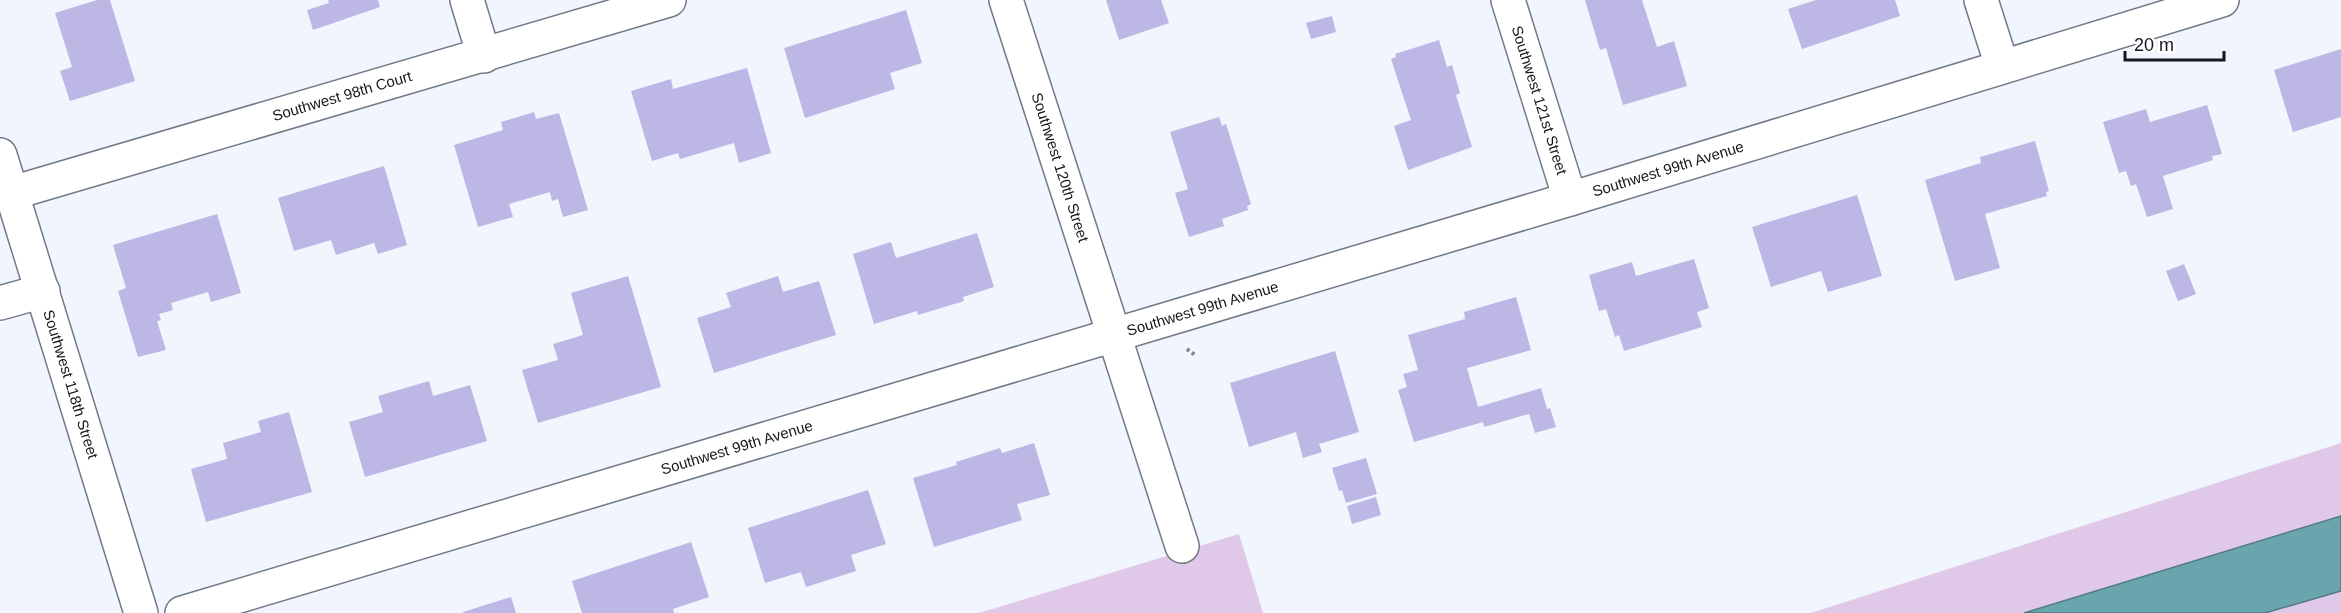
<svg xmlns="http://www.w3.org/2000/svg" width="2341" height="613" viewBox="0 0 2341 613" font-family="Arial,sans-serif">
	<style>
		.green { fill: #dfc8e8 }
		.water { fill: #6aa4ad; stroke: #507a82; stroke-width: 1.5 }
		.building { fill: #bcb7e4 }
		.lines { fill: none; stroke-linecap: round; stroke-linejoin: round }
		.minor-casing { stroke: #727987; stroke-width: 36 }
		.path { stroke: #81858c; stroke-width: 4; stroke-dasharray: 3 3; stroke-linecap: butt }
		.minor { stroke: #fff; stroke-width: 33 }
		.labels { text-anchor: middle; stroke-width: 5; stroke-linejoin: round; paint-order: stroke }
		.street-label { font-size: 15px; fill: #14171c; stroke: #fff }
	</style>
	<rect width="100%" height="100%" fill="#f0f5fe"/>
	<g class="green">
		<polygon points="2341,443 2341,516 2024,613 1811,613"/>
		<polygon points="1239,534 1263,613 979,613"/>
		<polygon points="2341,591 2341,613 2265,613"/>
	</g>
	<polygon class="water" points="2341,516 2341,591 2265,613 2024,613"/>
	<g class="building">
		<polygon points="97,0 110,0 135,81 70,101 60,71 72,67 55,13"/>
		<polygon points="328,0 378,0 380,7 313,30 307,10 329,3"/>
		<polygon points="1106,0 1161,0 1169,23 1119,40"/>
		<polygon points="1585,0 1642,0 1657,47 1674,41 1687,86 1623,105 1606,48 1600,50"/>
		<polygon points="1816,0 1895,0 1900,16 1802,49 1788,9"/>
		<polygon points="906,10 922,63 890,73 895,89 805,118 784,48"/>
		<polygon points="1332,16 1336,32 1311,39 1306,23"/>
		<polygon points="1439,40 1447,67 1452,65 1460,93 1456,95 1472,147 1408,170 1394,126 1411,120 1391,59 1396,57 1395,54"/>
		<polygon points="2341,49 2341,117 2293,132 2274,70"/>
		<polygon points="747,68 771,153 739,163 734,143 680,159 678,153 652,161 631,91 671,79 673,89"/>
		<polygon points="2207,105 2222,154 2212,156 2213,160 2163,176 2173,209 2147,217 2136,184 2131,186 2126,171 2119,173 2103,122 2146,109 2150,122"/>
		<polygon points="534,112 536,119 559,113 588,210 563,217 558,199 552,201 550,192 509,204 513,217 478,227 454,145 503,130 501,122"/>
		<polygon points="1219,117 1222,126 1226,124 1251,204 1247,206 1248,210 1222,219 1224,226 1189,237 1175,193 1188,189 1170,132"/>
		<polygon points="2035,141 2049,191 2046,192 2047,196 1985,214 2000,268 1955,281 1925,180 1981,163 1980,157"/>
		<polygon points="384,166 407,245 378,254 374,243 336,255 331,240 294,251 278,198"/>
		<polygon points="1857,195 1882,276 1828,292 1821,271 1771,287 1752,227"/>
		<polygon points="217,214 241,293 211,302 208,292 171,303 173,310 159,314 161,320 157,321 166,350 138,357 118,291 126,288 113,245"/>
		<polygon points="977,233 994,287 963,297 964,301 918,315 917,311 874,324 853,254 891,242 896,258"/>
		<polygon points="1694,259 1709,308 1697,312 1702,327 1624,351 1619,335 1615,337 1606,309 1599,311 1589,275 1632,262 1636,276"/>
		<polygon points="2184,264 2196,294 2178,301 2166,271"/>
		<polygon points="628,276 661,387 538,423 522,370 558,360 553,344 583,335 571,293"/>
		<polygon points="778,276 783,292 819,281 836,335 714,373 697,318 731,307 726,293"/>
		<polygon points="1516,297 1531,350 1467,368 1478,407 1541,388 1547,409 1550,408 1556,427 1535,433 1529,414 1484,427 1483,422 1414,442 1398,390 1407,387 1403,374 1418,370 1408,335 1465,319 1464,312"/>
		<polygon points="1335,351 1359,432 1319,444 1322,452 1303,458 1296,432 1249,447 1230,383"/>
		<polygon points="429,381 433,396 470,385 487,441 365,477 349,422 383,412 378,396"/>
		<polygon points="289,412 312,492 206,522 191,469 227,459 223,443 261,432 258,421"/>
		<polygon points="1034,443 1050,495 1017,504 1022,520 934,547 913,478 957,465 956,462 1000,448 1002,453"/>
		<polygon points="1366,458 1377,494 1346,503 1342,490 1339,491 1332,468"/>
		<polygon points="868,490 886,544 851,555 856,571 806,587 801,572 765,583 748,528"/>
		<polygon points="1376,497 1381,515 1352,524 1347,506"/>
		<polygon points="691,542 709,597 673,609 674,613 582,613 572,581"/>
		<polygon points="511,597 516,613 463,613 463,612"/>
	</g>
	<g class="lines">
		<defs>
			<g id="minor">
				<polyline points="467,0 484,56"/>
				<path id="s1" d="M1006,0L1182,546"/>
				<path id="s2" d="M1508,0L1570,199"/>
				<polyline points="1981,0 2002,66"/>
				<path id="s3" d="M0,155L141,613"/>
				<path id="s4" d="M12,193L669,0"/>
				<polyline points="0,303 43,291"/>
				<path id="s5" d="M182,613L1570,199L2222,0"/>
			</g>
		</defs>
		<use href="#minor" class="minor-casing"/>
		<polyline class="path" points="1187,349 1195,355"/>
		<use href="#minor" class="minor"/>
	</g>
	<g class="labels">
		<g class="street-label">
			<text dy="5" stroke="none"><textPath href="#s4" startOffset="344">Southwest 98th Court</textPath></text>
			<text dy="5" stroke="none"><textPath href="#s2" startOffset="105">Southwest 121st Street</textPath></text>
			<text dy="5" stroke="none"><textPath href="#s1" startOffset="176">Southwest 120th Street</textPath></text>
			<text dy="5" stroke="none"><textPath href="#s5" startOffset="1551">Southwest 99th Avenue</textPath></text>
			<text dy="5" stroke="none"><textPath href="#s5" startOffset="1065">Southwest 99th Avenue</textPath></text>
			<text dy="5" stroke="none"><textPath href="#s3" startOffset="240">Southwest 118th Street</textPath></text>
			<text dy="5" stroke="none"><textPath href="#s5" startOffset="579">Southwest 99th Avenue</textPath></text>
		</g>
	</g>
	<path d="M2125 51v9h99v-9" fill="none" stroke="#14171c" stroke-width="3"/>
	<text x="2134" y="51" font-size="18" fill="#14171c" stroke="#ffffff" stroke-width="4.5" paint-order="stroke">20 m</text>
</svg>
